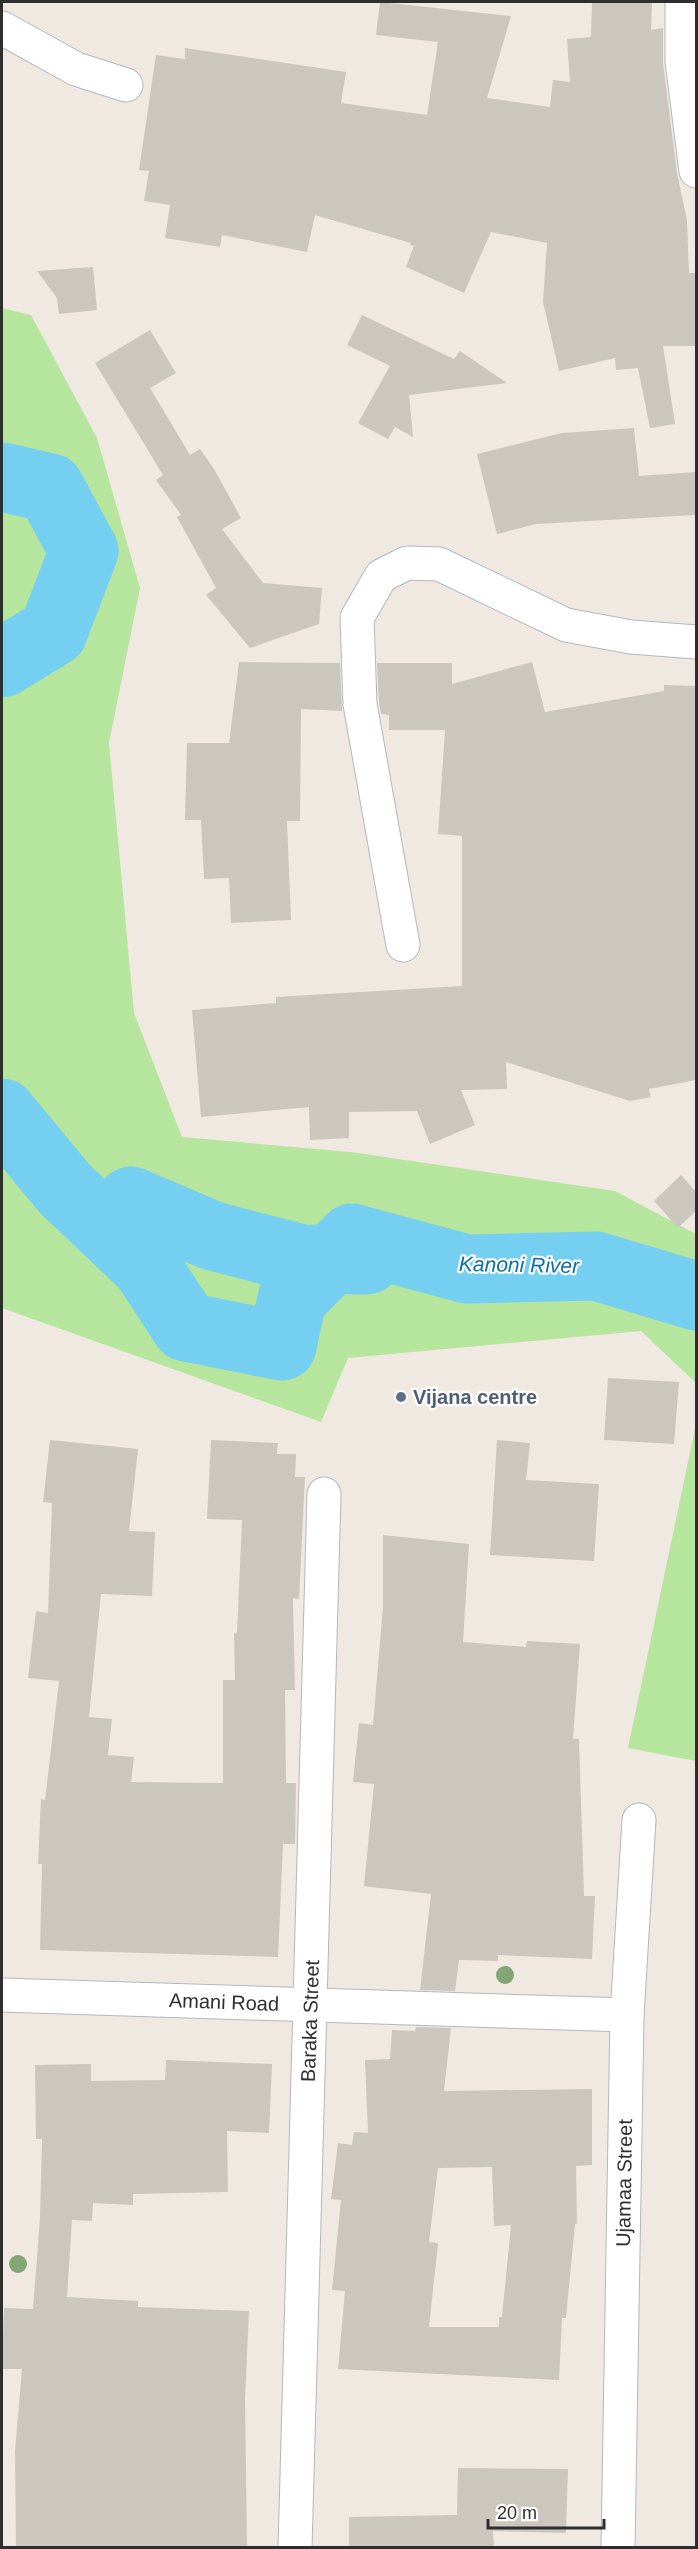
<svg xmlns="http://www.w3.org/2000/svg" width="698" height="2549" viewBox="0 0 698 2549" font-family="Arial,sans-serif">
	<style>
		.green { fill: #b6e59e }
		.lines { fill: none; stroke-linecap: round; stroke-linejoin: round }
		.river { stroke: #75cff0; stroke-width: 69 }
		.building { fill: #cbc7bf; fill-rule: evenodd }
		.street-casing { stroke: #b4b7c1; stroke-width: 35 }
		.street { stroke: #fff; stroke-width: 33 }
		.tree { fill: #84a574 }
		.service-dot { fill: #5c6f8a; stroke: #fff; stroke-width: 2 }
		.labels { text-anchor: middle; stroke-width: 4.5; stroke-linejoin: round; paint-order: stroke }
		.service-label { font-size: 20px; font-weight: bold; fill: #4e5e75; stroke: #fff; text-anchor: start }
		.street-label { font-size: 20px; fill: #2e2e2e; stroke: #fff }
		.water-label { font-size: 21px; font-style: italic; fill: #0d6fa3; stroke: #fff }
	</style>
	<rect width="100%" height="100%" fill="#efe9e1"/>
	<g class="green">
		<polygon points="2,308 31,315 97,438 140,588 109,743 134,1013 182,1137 351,1152 615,1191 696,1234 696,1383 641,1331 348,1358 321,1422 2,1308"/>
		<polygon points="696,1424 696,1761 628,1748"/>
	</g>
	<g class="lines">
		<g class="river">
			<polyline points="2,477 50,488 84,551 53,632 2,663"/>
			<polyline points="2,1113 65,1189 146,1266 186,1327 282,1346 292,1299 352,1238 467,1269 596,1266 696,1296"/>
			<polyline points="131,1201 213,1236 302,1259 367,1260"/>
		</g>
	</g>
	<g class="building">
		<polygon points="380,2 511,16 487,98 550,107 553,80 570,82 567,39 591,37 592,2 652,2 651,30 663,28 663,63 677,173 687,220 689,273 695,273 696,294 696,346 663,346 675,424 650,428 638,368 616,370 615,358 559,371 543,302 547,243 491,232 464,293 406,267 414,246 410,245 411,243 315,215 307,252 222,235 220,247 165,238 170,205 144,201 149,171 139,170 156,55 185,59 185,48 346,72 341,103 427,115 438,42 376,35"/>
		<polygon points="93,267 97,310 59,314 57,298 37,271"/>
		<polygon points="362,315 454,359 460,351 507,383 409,395 413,437 395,427 388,439 358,423 390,366 347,345"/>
		<polygon points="150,330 176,373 150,388 190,455 200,449 214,469 241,518 222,529 263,583 322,588 319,624 250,648 206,595 216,588 177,517 181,515 156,480 163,475 95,363"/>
		<polygon points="634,428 639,476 696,472 696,515 536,524 497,534 477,454 562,433"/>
		<polygon points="239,662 340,663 342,711 301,709 300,821 287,821 291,920 231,923 229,878 204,879 201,820 185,820 187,743 229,743"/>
		<polygon points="532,662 545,712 664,691 664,685 696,686 696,1080 649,1089 651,1097 630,1101 506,1062 507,1089 461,1090 475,1125 430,1144 417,1111 349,1112 349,1138 310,1140 309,1107 201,1117 192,1010 276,1003 276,997 462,986 462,836 438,834 445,730 389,730 389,715 381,714 379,702 377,663 452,663 452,684"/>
		<polygon points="681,1175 696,1192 696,1211 678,1228 654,1201"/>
		<polygon points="608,1378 679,1382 674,1444 604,1440"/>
		<polygon points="50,1440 138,1449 129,1531 155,1532 152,1596 101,1594 89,1717 112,1719 108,1755 134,1757 131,1782 223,1783 223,1680 235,1680 234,1633 237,1633 242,1520 207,1519 211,1440 278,1443 277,1454 296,1454 295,1477 305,1477 299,1599 293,1598 295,1690 285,1690 286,1783 296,1783 295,1844 283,1844 278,1957 40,1950 42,1864 38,1864 41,1799 45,1800 59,1681 28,1678 36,1611 48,1613 52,1503 43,1502"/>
		<polygon points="497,1440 530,1443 526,1480 599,1484 594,1561 490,1555"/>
		<polygon points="383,1535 469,1544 463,1642 526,1647 527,1641 580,1644 573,1739 579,1739 584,1896 595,1896 592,1959 498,1955 498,1961 459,1960 455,1991 420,1990 431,1894 364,1886 374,1784 353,1782 359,1723 373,1725 383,1607"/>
		<path d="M416,2027L451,2028L444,2091L592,2089V2165L576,2166L577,2224H575L566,2318H562L559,2380L338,2369L345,2291L332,2290L341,2200L331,2199L338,2143L352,2145L354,2132L368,2133L365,2060L390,2059L392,2030L415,2031ZM492,2167L494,2226L511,2225L502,2317H499V2327H429L438,2243L429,2242L438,2168Z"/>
		<polygon points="166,2060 272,2064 269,2133 227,2131 228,2192 133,2194 133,2205 93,2203 92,2221 72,2220 67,2297 138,2301 138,2307 249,2311 245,2398 247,2547 16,2547 15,2451 22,2369 2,2369 4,2308 33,2309 40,2219 42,2139 36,2139 35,2065 91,2064 91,2081 165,2080"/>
		<polygon points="458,2468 568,2469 566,2533 493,2531 494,2547 349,2547 349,2517 457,2515"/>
	</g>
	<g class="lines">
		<defs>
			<g id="street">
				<polyline points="682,2 682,61 696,171"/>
				<polyline points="2,28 76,69 126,85"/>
				<polyline points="403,945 360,704 357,618 381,576 407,563 439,564 566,625 631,637 696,642"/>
				<polyline points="2,1995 627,2015"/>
				<polyline points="295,2548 324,1494"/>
				<polyline points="618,2548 627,2015 639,1820"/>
			</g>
		</defs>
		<use href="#street" class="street-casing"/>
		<use href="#street" class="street"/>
	</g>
	<g class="tree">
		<circle cx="505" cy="1975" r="9"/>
		<circle cx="18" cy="2264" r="9"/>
	</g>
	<circle class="service-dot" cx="401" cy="1397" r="6"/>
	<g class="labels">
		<g class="service-label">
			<text x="413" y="1404">Vijana centre</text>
		</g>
		<g class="street-label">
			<text transform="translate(224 2002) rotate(2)" y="7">Amani Road</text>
			<text transform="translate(310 2021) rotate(-88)" y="7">Baraka Street</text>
			<text transform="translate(624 2183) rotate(-89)" y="7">Ujamaa Street</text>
		</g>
		<g class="water-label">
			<text transform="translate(519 1265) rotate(1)" y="7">Kanoni River</text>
		</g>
	</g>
	<rect width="698" height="2549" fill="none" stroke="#2e2e2e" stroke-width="6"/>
	<path d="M488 2519v9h116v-9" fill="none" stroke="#2e2e2e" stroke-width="3"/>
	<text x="497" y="2519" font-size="18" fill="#2e2e2e" stroke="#ffffff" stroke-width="4.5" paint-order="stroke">20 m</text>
</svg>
